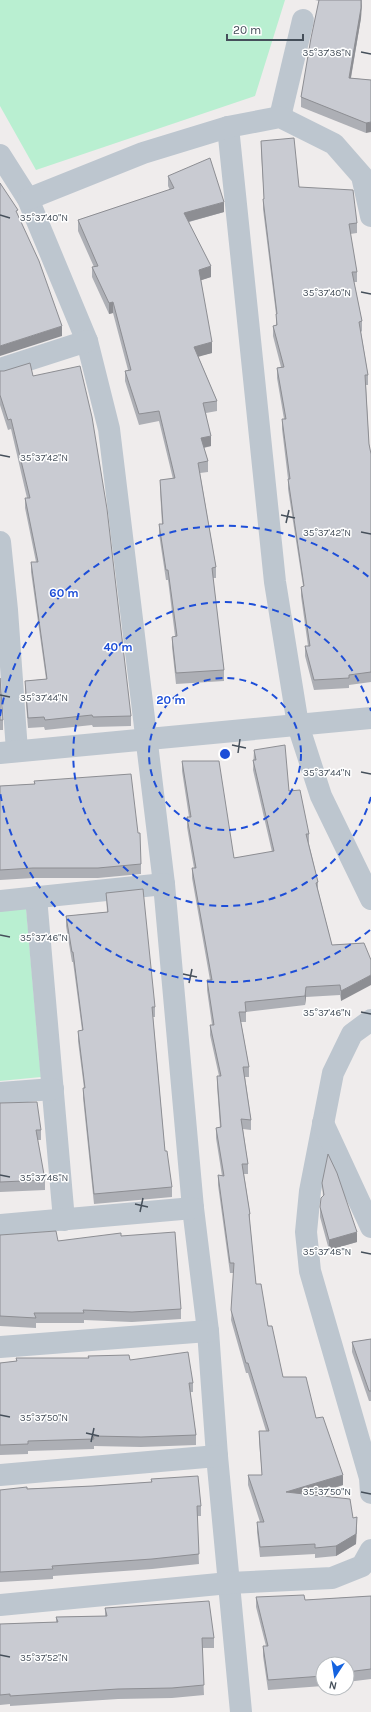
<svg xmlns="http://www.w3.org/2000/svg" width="371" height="1712" viewBox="0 0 371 1712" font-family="Karla,sans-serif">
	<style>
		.green { fill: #b9efd1 }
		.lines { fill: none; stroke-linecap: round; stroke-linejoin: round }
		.minor { stroke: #bdc6cf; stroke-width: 22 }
		.wall { fill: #adafb5 }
		.shaded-wall { fill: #8d8e93 }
		.building { fill: #c9cbd2; stroke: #8d8e93 }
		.ticks { fill: none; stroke: #454f5a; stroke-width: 1.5 }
		.ring { fill: none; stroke: #1d4ed8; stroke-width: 2; stroke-dasharray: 7 5 }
		.ticks-label { font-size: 10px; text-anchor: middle; fill: #454f5a; stroke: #fff; stroke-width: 3; stroke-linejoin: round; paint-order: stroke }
		.centre { fill: #1d4ed8; stroke: #fff; stroke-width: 2 }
		.ring-label { font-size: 12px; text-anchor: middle; font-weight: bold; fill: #1d4ed8; stroke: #fff; stroke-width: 3; stroke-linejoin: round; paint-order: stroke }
	</style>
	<rect width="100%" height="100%" fill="#efecec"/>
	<g class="green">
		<polygon points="0,0 285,0 255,96 36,170 0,106"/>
		<polygon points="26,907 41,1077 0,1081 0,910"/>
	</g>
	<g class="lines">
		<g class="minor">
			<polyline points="280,117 303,20"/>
			<polyline points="228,127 275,582 298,725 321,796 371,899"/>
			<polyline points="0,155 28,199 87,341 109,429 164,884 193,1208 208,1331 217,1456 241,1712"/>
			<polyline points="28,199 143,153 228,127 280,117 334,144 362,176 371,216"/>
			<polyline points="0,369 87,341"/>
			<polyline points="0,542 7,610 17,751"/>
			<polyline points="0,753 371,718"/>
			<polyline points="36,897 64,1220"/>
			<polyline points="0,901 164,884"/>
			<polyline points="371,1020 352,1034 333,1073 310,1191 306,1232 310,1271 370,1478 371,1493"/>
			<polyline points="0,1093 53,1089"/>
			<polyline points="323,1123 371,1227"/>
			<polyline points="0,1225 193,1208"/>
			<polyline points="0,1347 208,1331"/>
			<polyline points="0,1475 217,1456"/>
			<polyline points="0,1605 229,1583 332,1578 362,1566 371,1550"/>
		</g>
	</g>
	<g class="wall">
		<polygon points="315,0 362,0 361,18 351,78 371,80 366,133 301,107 301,97 319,1"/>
		<polygon points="261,141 299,187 357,223 357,233 350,234 357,272 357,282 354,282 362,321 362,331 361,332 368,375 368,385 366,385 369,444 371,454 371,682 349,685 349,688 314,690 305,656 305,646 308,646 301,596 301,587 303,586 288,489 288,479 282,429 282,419 284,419 277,378 277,368 281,367 273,336 273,326 276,325 276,314 263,209 263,199 264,199 261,151"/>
		<polygon points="168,176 224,212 189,222 211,277 201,280 212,353 198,356 217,401 217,411 206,413 211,446 204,448 208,461 208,472 200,473 216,567 216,578 213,578 224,670 224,681 176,684 172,647 172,637 175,636 168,580 166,580 159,534 159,524 162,524 160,490 160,480 173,479 159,421 139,425 125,381 125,371 128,370 113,313 109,314 92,277 92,267 94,267 78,231 78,220 170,190 168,186"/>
		<polygon points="0,371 33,376 131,716 131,726 93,727 92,725 45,730 44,727 28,728 25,691 25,681 46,679 31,572 31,562 36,562 25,508 25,498 27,498 11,429 8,430 0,405"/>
		<polygon points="0,678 3,720 3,730 0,730"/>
		<polygon points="254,750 289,791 309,834 309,844 318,882 318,890 332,945 364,943 341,1001 340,995 306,997 305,1005 246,1012 246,1022 241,1022 249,1067 249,1077 245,1077 251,1120 251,1130 243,1129 248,1164 248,1174 244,1174 250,1214 250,1224 256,1284 268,1326 283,1377 316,1418 343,1485 311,1495 353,1518 357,1527 356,1544 336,1556 315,1558 315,1554 260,1557 257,1532 257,1522 260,1522 248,1485 248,1475 262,1475 259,1441 259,1431 266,1431 248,1373 246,1373 231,1320 234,1273 230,1273 218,1185 218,1175 222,1176 216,1138 216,1128 220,1127 217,1086 217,1076 219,1076 210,1035 210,1025 212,1025 207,990 207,980 210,980 192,878 192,868 194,868 187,827 187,817 189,817 182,771 182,761 234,858 272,852 253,770"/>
		<polygon points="34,781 141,864 141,874 98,878 33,878 0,880 0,786 34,784"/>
		<polygon points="106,893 155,1007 155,1017 153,1017 165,1151 172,1187 172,1197 94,1204 83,1098 83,1088 84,1088 78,1041 78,1031 82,1030 73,962 72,962 66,926 66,916 107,912"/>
		<polygon points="0,1103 41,1130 41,1140 37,1140 45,1180 45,1190 0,1192"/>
		<polygon points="322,1183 357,1242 329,1250 320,1217 320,1207 323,1196"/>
		<polygon points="0,1235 58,1241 121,1236 181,1309 181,1319 132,1322 84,1320 84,1323 36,1323 36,1328 0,1326"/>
		<polygon points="371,1339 371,1401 369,1401 352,1352 352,1342"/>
		<polygon points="88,1356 130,1360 193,1383 193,1392 190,1392 196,1435 196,1445 141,1447 94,1446 94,1449 28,1451 28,1454 0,1455 0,1363 16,1361 16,1358 88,1358"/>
		<polygon points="151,1479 201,1506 201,1516 197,1516 199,1564 152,1569 53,1576 53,1579 0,1582 0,1490 93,1486 151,1482"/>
		<polygon points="371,1596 371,1679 347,1682 347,1664 323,1664 323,1686 268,1690 263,1656 263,1646 266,1646 256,1607 256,1597 305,1600"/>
		<polygon points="105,1608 214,1638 214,1648 202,1648 204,1695 172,1698 118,1699 10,1706 10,1704 0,1705 0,1624 56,1622 56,1617 105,1616"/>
	</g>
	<g class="shaded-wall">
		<polygon points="362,0 361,18 349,88 349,78"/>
		<polygon points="371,122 371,132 366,133 366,123"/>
		<polygon points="224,202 224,212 184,223 184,213"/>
		<polygon points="211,266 211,277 199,281 199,270"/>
		<polygon points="113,302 113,313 109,314 109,303"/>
		<polygon points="62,326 62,336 0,356 0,346"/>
		<polygon points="212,342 212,353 194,358 194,347"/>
		<polygon points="211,436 211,446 201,448 201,438"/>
		<polygon points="371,975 371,985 341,1001 341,991"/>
		<polygon points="306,987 306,997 305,1005 305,996"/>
		<polygon points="357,1232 357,1242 329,1250 329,1240"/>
		<polygon points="343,1475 343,1485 286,1502 286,1492"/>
		<polygon points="357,1517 356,1544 336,1556 336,1546"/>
	</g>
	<g class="building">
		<polygon points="319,0 361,0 361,8 349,78 371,80 371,122 366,123 301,97 311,38"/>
		<polygon points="294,138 299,187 353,190 357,223 349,224 357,272 352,272 362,321 359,322 368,375 365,375 369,444 371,454 371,672 349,675 349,678 314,680 305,646 310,646 301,587 304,586 288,479 290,479 282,419 286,419 277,368 284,367 273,326 277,325 276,314 277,314 263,199 264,199 261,141"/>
		<polygon points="210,158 224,202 184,213 211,266 199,270 212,342 194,347 217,401 203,403 211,436 201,438 208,461 198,463 216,567 212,568 224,670 176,673 172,637 177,636 168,570 166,570 159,524 163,524 160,480 175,478 159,411 139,414 125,371 131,370 113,302 109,303 92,267 98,266 78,220 174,188 168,176"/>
		<polygon points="0,183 18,210 16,211 39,261 62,326 0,346"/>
		<polygon points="30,363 33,376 80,366 92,417 107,509 131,716 93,717 92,715 45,720 44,717 28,718 25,681 47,679 31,562 38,562 25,498 30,498 11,419 8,420 0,395 0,371 4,371"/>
		<polygon points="0,678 3,720 0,720"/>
		<polygon points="285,745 289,791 300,790 309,834 306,834 318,882 316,883 332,945 364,943 371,960 371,975 341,991 340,985 306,987 305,996 245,1002 246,1012 239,1012 249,1067 243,1067 251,1120 241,1119 248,1164 242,1164 250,1214 249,1214 256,1284 261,1284 268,1326 272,1326 283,1377 306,1377 316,1418 323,1417 343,1475 286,1492 350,1499 353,1518 357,1517 356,1534 336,1546 315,1548 315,1544 260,1547 257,1522 264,1522 248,1475 262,1475 259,1431 269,1431 248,1363 246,1363 231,1310 234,1263 230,1263 218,1175 224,1176 216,1128 221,1127 217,1076 221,1076 210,1025 214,1025 207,980 212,980 192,868 196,868 187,817 191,817 182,761 219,761 234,858 274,851 253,760 256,760 254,750"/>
		<polygon points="131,774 138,833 140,833 141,864 98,868 33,868 0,870 0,786 35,784 34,781"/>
		<polygon points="143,889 155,1007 152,1007 165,1151 167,1151 172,1187 94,1194 83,1088 85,1088 78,1031 83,1030 73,952 72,952 66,916 108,912 106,893"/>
		<polygon points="37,1102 41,1130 36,1130 45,1180 0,1182 0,1103"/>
		<polygon points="328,1154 337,1173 357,1232 329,1240 320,1207 321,1198 324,1195 322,1183"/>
		<polygon points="56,1231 58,1241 121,1233 121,1236 175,1232 181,1309 132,1312 83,1310 84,1313 34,1313 36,1318 0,1316 0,1235"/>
		<polygon points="371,1339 371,1391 369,1391 352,1342"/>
		<polygon points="188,1352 193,1383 189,1383 196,1435 141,1437 93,1436 94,1439 28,1441 28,1444 0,1445 0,1363 17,1361 16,1358 89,1358 88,1356 129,1355 130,1360"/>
		<polygon points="198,1476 201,1506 197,1506 199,1554 152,1559 52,1566 53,1569 0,1572 0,1490 27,1487 27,1489 93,1486 152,1482 151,1479"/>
		<polygon points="304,1595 305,1600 371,1596 371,1669 347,1672 347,1664 323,1664 323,1676 268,1680 263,1646 268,1646 256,1597"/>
		<polygon points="209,1601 214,1638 202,1638 204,1685 172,1688 118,1689 10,1696 10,1694 0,1695 0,1624 58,1622 56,1617 107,1616 105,1608"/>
	</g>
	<path class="ticks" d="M361,52L371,54M0,215L10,218M361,292L371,294M0,455L10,457M281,515L295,518M286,523L289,510M361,532L371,534M0,695L10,697M232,745L246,748M238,753L240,739M361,772L371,774M0,935L10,937M183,974L197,977M189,983L192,969M361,1012L371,1014M0,1175L10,1177M135,1204L148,1207M140,1212L143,1198M361,1252L371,1254M0,1415L10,1417M86,1433L99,1436M91,1442L94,1428M361,1492L371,1494M0,1655L10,1657"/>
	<g class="ring">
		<circle cx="225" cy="754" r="76"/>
		<path d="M371 797A152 152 0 1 1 371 711"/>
		<path d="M370 930A228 228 0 0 1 0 792M0 716A228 228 0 0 1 370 578"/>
	</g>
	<g class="ticks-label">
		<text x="327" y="56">35°37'38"N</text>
		<text x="44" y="221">35°37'40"N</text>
		<text x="327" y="296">35°37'40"N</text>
		<text x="44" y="461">35°37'42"N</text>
		<text x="327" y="536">35°37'42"N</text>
		<text x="44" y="701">35°37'44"N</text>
		<text x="327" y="776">35°37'44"N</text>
		<text x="44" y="941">35°37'46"N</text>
		<text x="327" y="1016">35°37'46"N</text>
		<text x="44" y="1181">35°37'48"N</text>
		<text x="327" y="1255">35°37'48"N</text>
		<text x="44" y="1421">35°37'50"N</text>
		<text x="327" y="1495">35°37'50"N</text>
		<text x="44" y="1661">35°37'52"N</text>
	</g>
	<circle cx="225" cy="754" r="6" class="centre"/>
	<g class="ring-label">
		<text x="64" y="597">60 m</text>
		<text x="118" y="651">40 m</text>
		<text x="171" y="704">20 m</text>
	</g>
	<g transform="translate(335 1676) rotate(192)"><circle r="19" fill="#ffffff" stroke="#b5b9bd"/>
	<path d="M0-3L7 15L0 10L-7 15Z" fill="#1563e0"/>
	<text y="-6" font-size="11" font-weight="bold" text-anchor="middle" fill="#454f5a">N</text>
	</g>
	<path d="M227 34v6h76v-6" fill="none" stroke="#454f5a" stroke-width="2"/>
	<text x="233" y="34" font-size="12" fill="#454f5a" stroke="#ffffff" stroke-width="3" paint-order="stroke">20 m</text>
</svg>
